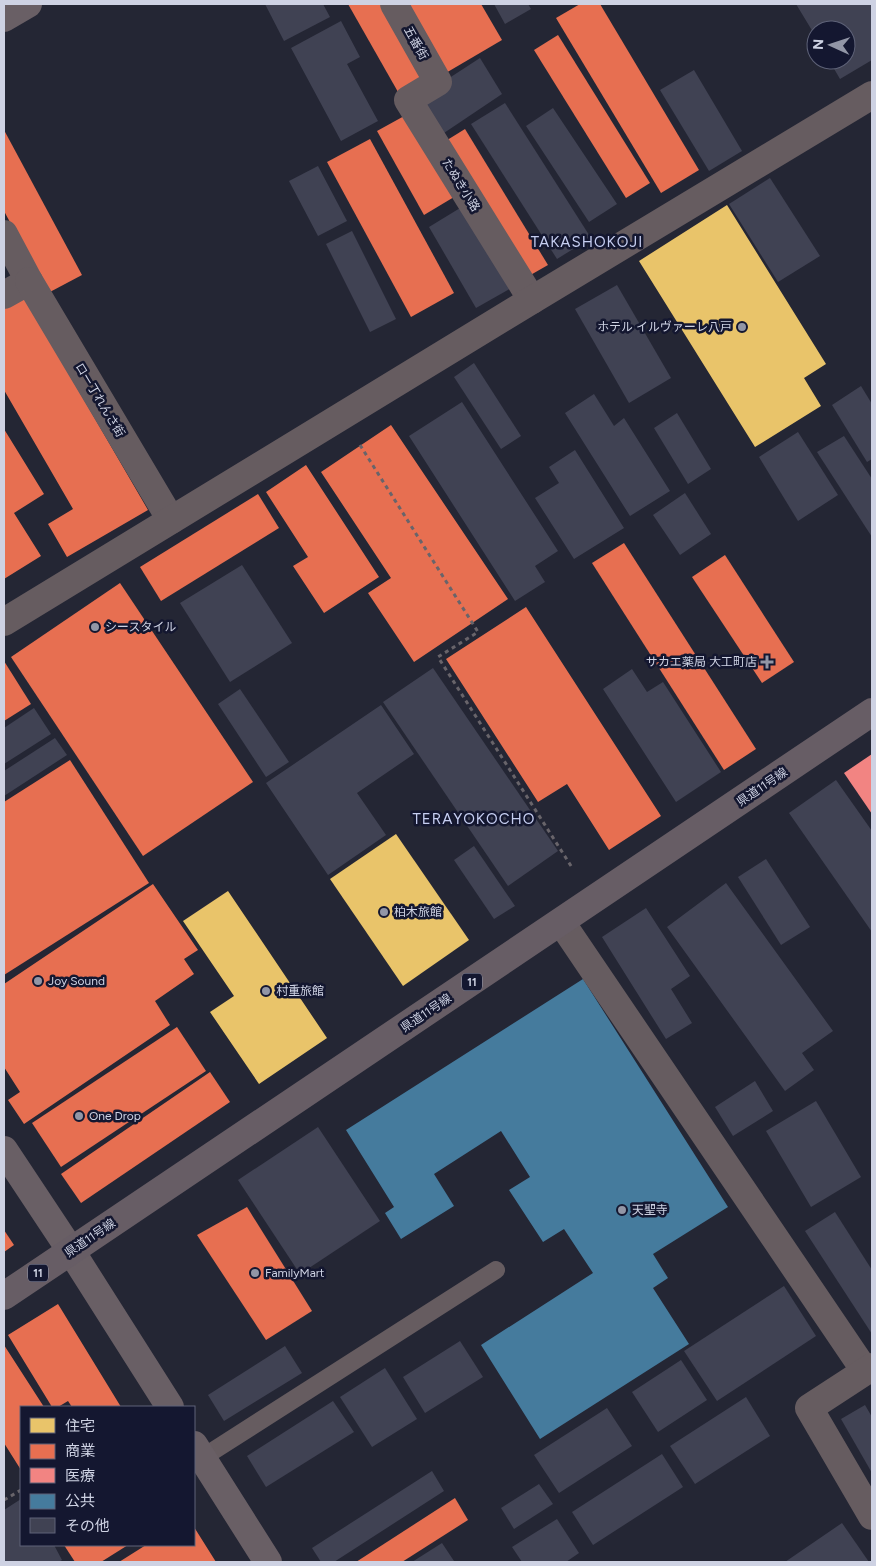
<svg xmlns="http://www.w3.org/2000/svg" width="876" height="1566" viewBox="0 0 876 1566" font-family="Figtree,'Noto Sans JP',sans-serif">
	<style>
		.homes { fill: #e9c46a }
		.shops { fill: #e76f51 }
		.health { fill: #f28482 }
		.public { fill: #457b9d }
		.building { fill: #404253 }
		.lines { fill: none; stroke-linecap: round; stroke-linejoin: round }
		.path { stroke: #68646a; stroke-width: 3; stroke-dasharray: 4 4; stroke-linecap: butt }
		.lane { stroke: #665c60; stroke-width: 18 }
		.street { stroke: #665c60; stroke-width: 28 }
		.secondary { stroke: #695f65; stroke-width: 28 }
		.primary { stroke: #675d65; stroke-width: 28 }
		.poi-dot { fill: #9296a6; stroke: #141730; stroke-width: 2 }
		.labels { text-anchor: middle; stroke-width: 5; stroke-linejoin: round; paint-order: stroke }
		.shield { fill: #141730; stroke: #969aad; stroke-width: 1 }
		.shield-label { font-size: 11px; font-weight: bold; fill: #ced2e3 }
		.street-label { font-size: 12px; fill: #ced2e3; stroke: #141730 }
		.poi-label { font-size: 12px; fill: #ced2e3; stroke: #141730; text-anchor: start }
		.quarter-label { font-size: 15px; letter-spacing: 1px; fill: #c6cef1; stroke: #141730 }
	</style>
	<rect width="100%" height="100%" fill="#242634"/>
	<g class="homes">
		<polygon points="727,205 826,364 804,378 821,406 755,447 639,261"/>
		<polygon points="396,834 469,940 403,986 330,879"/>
		<polygon points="228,891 327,1038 259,1084 210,1012 234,996 183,921"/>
	</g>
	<g class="shops">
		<polygon points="348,4 389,4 433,82 402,99"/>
		<polygon points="398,4 481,4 502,40 439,77"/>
		<polygon points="580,4 600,4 699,170 661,193 556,18"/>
		<polygon points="558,35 650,183 626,198 534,50"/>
		<polygon points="406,115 454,197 424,215 377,131"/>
		<polygon points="465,129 548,265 527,277 444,142"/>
		<polygon points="4,130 82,275 48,293 4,211"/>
		<polygon points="370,139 454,293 411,317 327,162"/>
		<polygon points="23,295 148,510 67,557 48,524 73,509 4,390 4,306"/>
		<polygon points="391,425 508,599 414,662 368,593 391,578 321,472"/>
		<polygon points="4,429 44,494 14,513 41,556 4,579"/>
		<polygon points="306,465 379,577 324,613 293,566 308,557 266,492"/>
		<polygon points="258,494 279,528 161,601 140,567"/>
		<polygon points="624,543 756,749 724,770 592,563"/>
		<polygon points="725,555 794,662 762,683 692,577"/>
		<polygon points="120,583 253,782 143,856 11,657"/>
		<polygon points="526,607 661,816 609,850 567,784 538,802 446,659"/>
		<polygon points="4,661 31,704 4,721"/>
		<polygon points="70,760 149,883 4,975 4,802"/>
		<polygon points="153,884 198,950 184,959 194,974 155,1001 170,1025 24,1124 8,1100 20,1092 4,1067 4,984"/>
		<polygon points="177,1027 206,1071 61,1167 32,1123"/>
		<polygon points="210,1072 230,1102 81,1203 61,1174"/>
		<polygon points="247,1207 312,1311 266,1340 197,1235"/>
		<polygon points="4,1230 14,1245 4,1252"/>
		<polygon points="58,1304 121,1407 72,1407 68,1401 58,1407 52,1407 8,1335"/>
		<polygon points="4,1345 44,1407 21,1407 21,1470 4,1443"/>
		<polygon points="455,1498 468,1520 402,1562 356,1562"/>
		<polygon points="194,1527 216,1562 119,1562 146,1545 194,1545"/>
		<polygon points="64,1545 128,1545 101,1562 75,1562"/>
	</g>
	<polygon class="health" points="872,754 872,814 844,773"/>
	<polygon class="public" points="583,979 728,1207 653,1254 668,1278 653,1288 689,1344 540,1439 481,1345 593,1273 564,1229 543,1242 509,1190 530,1177 501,1131 434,1174 454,1206 401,1239 385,1213 394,1207 346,1130"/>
	<g class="building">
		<polygon points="265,4 323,4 330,17 284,41"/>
		<polygon points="494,4 528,4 531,9 505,24"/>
		<polygon points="796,4 872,4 872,60 840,79 829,60 846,60 846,30 816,30 816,37"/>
		<polygon points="341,21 360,57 347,64 378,121 341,141 291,48"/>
		<polygon points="480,58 502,94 441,135 417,99"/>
		<polygon points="694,70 742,151 709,171 660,90"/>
		<polygon points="505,103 591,238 557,259 471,124"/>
		<polygon points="553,108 617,204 589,222 526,126"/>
		<polygon points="318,166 347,221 318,236 289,181"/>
		<polygon points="770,178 820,256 778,282 729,204"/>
		<polygon points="465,205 513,287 476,308 429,227"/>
		<polygon points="352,231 396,319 370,332 326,244"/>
		<polygon points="617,285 671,378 629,403 575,309"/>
		<polygon points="474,363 521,436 501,449 454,377"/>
		<polygon points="861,386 872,404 872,459 867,462 832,405"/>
		<polygon points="594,394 614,426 624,418 670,491 630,516 565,413"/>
		<polygon points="462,402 558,551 535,566 545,582 515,601 409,436"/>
		<polygon points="677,413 711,469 688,484 654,428"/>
		<polygon points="798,432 838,495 798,521 759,457"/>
		<polygon points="844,436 872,479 872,537 817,452"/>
		<polygon points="575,450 624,528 574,559 535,498 559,483 549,467"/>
		<polygon points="685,493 711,534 680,555 653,515"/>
		<polygon points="242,565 292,643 230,682 180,603"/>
		<polygon points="433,668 558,851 508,886 383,702"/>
		<polygon points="632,669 647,692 663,682 721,772 676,802 603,689"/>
		<polygon points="240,689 289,762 266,777 218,704"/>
		<polygon points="381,705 414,754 357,793 386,835 328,875 266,783"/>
		<polygon points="34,708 51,734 4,764 4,728"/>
		<polygon points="55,738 67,755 4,796 4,771"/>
		<polygon points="836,780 872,831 872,932 789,813"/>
		<polygon points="474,846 515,906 494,919 454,860"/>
		<polygon points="766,859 810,927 781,945 738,877"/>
		<polygon points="726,883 833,1031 802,1053 814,1070 785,1091 667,927"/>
		<polygon points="646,908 690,976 671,989 692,1023 666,1039 602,937"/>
		<polygon points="755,1081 773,1111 733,1136 715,1107"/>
		<polygon points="816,1101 861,1177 811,1207 766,1131"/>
		<polygon points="318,1127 380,1221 300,1274 238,1180"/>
		<polygon points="835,1212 872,1270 872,1334 805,1231"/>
		<polygon points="784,1286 816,1336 717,1401 684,1351"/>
		<polygon points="460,1341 483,1377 425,1413 403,1377"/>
		<polygon points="285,1346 302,1373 224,1421 208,1395"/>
		<polygon points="681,1360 707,1400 658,1432 632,1392"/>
		<polygon points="385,1368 417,1419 372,1447 340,1397"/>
		<polygon points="746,1397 770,1436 695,1484 670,1446"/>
		<polygon points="333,1401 354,1432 266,1487 247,1456"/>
		<polygon points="865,1405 872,1417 872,1473 841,1419"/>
		<polygon points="607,1408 632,1446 559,1493 534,1455"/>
		<polygon points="662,1454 683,1487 593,1545 572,1512"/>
		<polygon points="432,1471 444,1491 334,1562 321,1562 312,1548"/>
		<polygon points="539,1484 553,1504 514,1529 501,1508"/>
		<polygon points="21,1499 21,1545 54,1545 62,1560 59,1562 4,1562 4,1510"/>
		<polygon points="557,1519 579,1553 566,1562 522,1562 512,1547"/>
		<polygon points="842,1523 869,1562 785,1562"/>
		<polygon points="442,1543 454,1561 453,1562 412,1562"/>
	</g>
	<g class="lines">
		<g class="path">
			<polyline points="360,445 478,632 438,657 573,869"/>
			<polyline points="4,1500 21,1490"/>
		</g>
		<polyline class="lane" points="202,1458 496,1270"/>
		<g class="street">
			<polyline points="394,4 438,82 408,100 532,300"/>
			<polyline points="4,234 29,281 4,295"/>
			<polyline points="29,281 171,520"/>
			<polyline points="4,622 532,300 872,95"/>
			<polyline points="561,922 865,1371"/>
			<polyline points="872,1367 809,1408 872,1516"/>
		</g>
		<g class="secondary">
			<polyline points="4,18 28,4"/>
			<polyline points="4,1150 71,1251 170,1407"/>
			<polyline points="194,1445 268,1562"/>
		</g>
		<polyline class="primary" points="4,1296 872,712"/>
	</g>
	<g class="poi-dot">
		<circle cx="742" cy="327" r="5"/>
		<circle cx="95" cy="627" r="5"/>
		<path d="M764.5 654.5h5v5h5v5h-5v5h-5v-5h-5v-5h5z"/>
		<circle cx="384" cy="912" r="5"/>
		<circle cx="38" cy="981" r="5"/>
		<circle cx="266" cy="991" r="5"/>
		<circle cx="79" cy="1116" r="5"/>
		<circle cx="622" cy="1210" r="5"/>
		<circle cx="255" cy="1273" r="5"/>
	</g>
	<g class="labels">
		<g class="shield">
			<rect x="462" y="973.5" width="20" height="17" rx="4"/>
			<rect x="28" y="1264.5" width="20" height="17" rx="4"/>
		</g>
		<g class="shield-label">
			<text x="472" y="986">11</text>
			<text x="38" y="1277">11</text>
		</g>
		<g class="street-label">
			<text transform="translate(416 43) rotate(61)" y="4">五番街</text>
			<text transform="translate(461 185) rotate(58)" y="4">たぬき小路</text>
			<text transform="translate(100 400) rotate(59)" y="4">ロー丁れんさ街</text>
			<text transform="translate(762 787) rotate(-34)" y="4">県道11号線</text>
			<text transform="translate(426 1013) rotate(-34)" y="4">県道11号線</text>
			<text transform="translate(90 1238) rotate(-34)" y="4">県道11号線</text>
		</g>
		<g class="poi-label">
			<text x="732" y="331" text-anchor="end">ホテル イルヴァーレ八戸</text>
			<text x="105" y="631">シースタイル</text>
			<text x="757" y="666" text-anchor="end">サカエ薬局 大工町店</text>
			<text x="394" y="916">柏木旅館</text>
			<text x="48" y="985">Joy Sound</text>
			<text x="276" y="995">村重旅館</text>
			<text x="89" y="1120">One Drop</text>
			<text x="632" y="1214">天聖寺</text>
			<text x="265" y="1277">FamilyMart</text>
		</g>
		<g class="quarter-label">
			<text x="587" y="247">TAKASHOKOJI</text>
			<text x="474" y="824">TERAYOKOCHO</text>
		</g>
	</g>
	<rect width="876" height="1566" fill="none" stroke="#ced2e3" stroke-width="10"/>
	<rect x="20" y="1406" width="175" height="140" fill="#141730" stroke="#5e6278"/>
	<rect x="30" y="1418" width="25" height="15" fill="#e9c46a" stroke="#5e6278"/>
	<text x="65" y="1431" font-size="15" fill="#ced2e3">住宅</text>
	<rect x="30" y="1444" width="25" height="15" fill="#e76f51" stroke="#5e6278"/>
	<text x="65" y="1456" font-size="15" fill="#ced2e3">商業</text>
	<rect x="30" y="1468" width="25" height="15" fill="#f28482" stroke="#5e6278"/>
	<text x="65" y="1481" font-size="15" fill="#ced2e3">医療</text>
	<rect x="30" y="1494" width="25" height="15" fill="#457b9d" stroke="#5e6278"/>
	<text x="65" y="1506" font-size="15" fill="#ced2e3">公共</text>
	<rect x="30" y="1518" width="25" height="15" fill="#404253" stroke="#5e6278"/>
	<text x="65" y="1531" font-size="15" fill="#ced2e3">その他</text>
	<g transform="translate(831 45) rotate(273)"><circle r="24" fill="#141730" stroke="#5e6278"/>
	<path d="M0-4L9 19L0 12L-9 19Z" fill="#9296a6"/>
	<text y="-8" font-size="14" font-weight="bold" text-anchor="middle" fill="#ced2e3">N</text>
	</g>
</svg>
